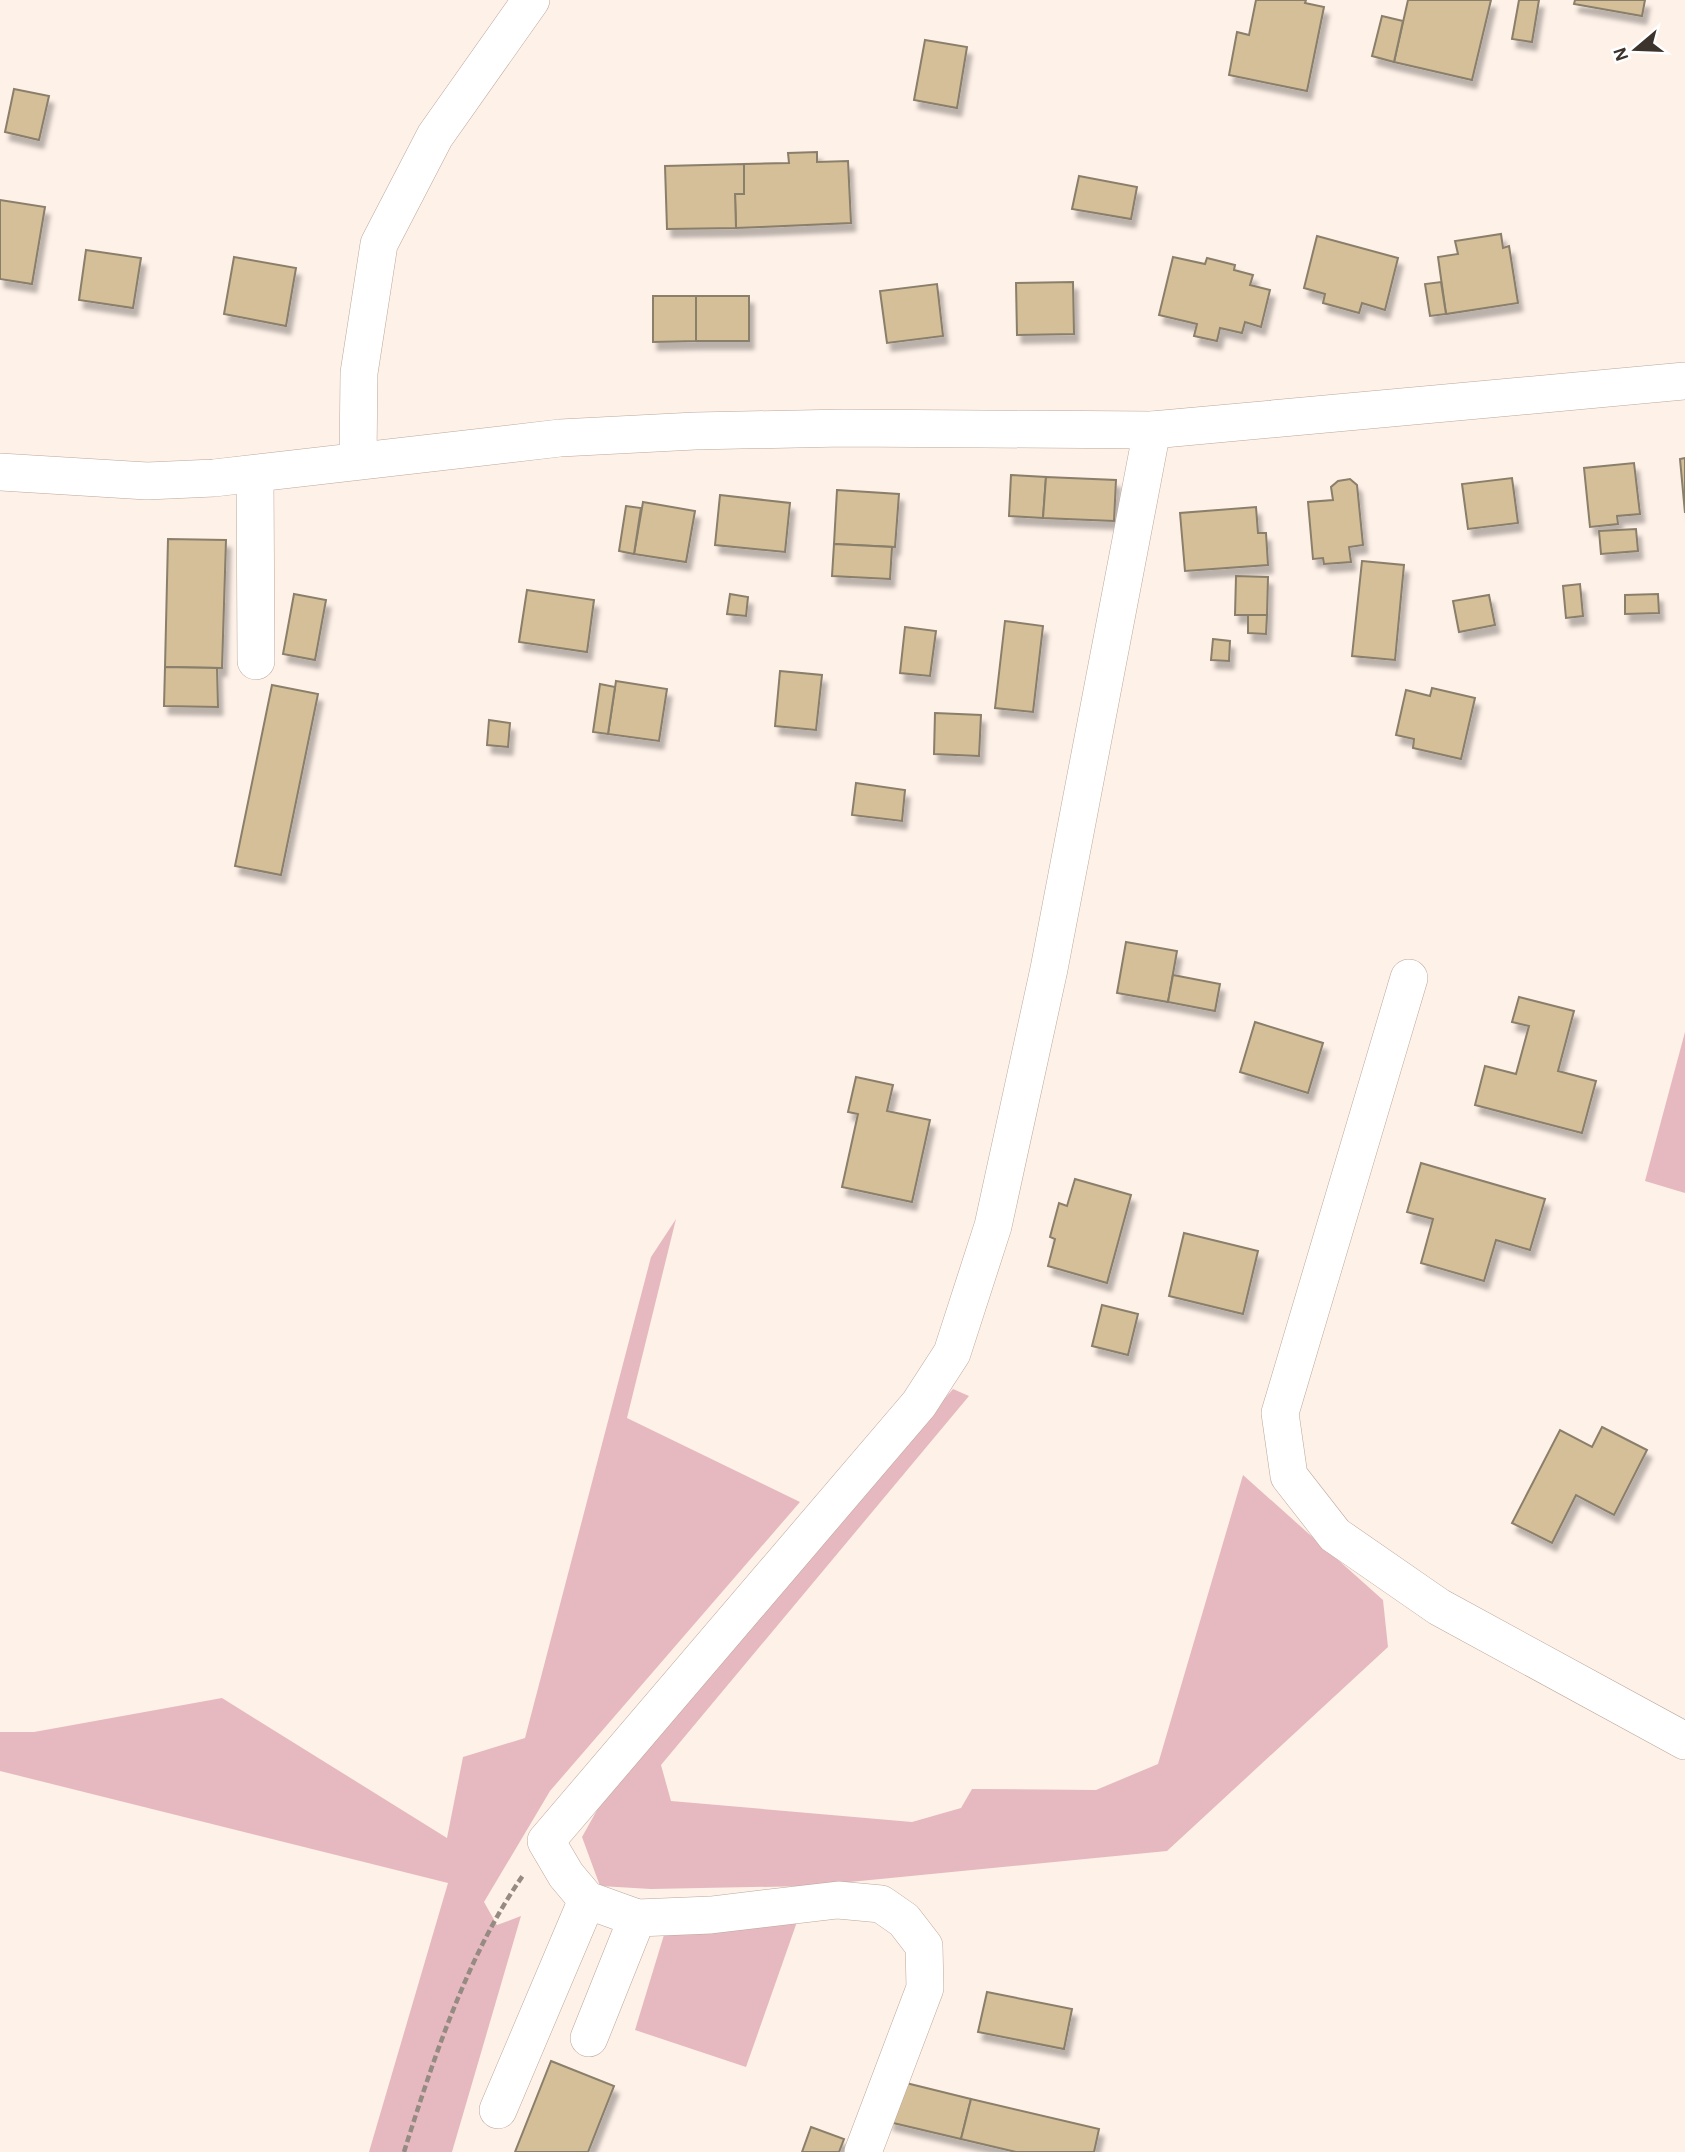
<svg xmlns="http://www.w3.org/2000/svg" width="1685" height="2152" viewBox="0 0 1685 2152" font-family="'Alegreya Sans',sans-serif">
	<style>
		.green { fill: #e6b9c0 }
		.building { fill: #d4bf98; stroke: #8a7f6b; stroke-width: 2; filter: url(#shadow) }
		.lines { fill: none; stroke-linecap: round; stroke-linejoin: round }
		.minor-casing { stroke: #bca799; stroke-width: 38 }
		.path { stroke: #968b83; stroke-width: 4.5; stroke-dasharray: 7 3.5; stroke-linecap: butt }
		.minor { stroke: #fff; stroke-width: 37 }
	</style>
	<defs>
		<filter id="shadow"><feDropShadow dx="4.5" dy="8" stdDeviation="2" flood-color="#0004"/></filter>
	</defs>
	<rect width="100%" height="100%" fill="#fef1e8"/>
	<g class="green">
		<polygon points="1685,1032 1685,1193 1645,1181"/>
		<polygon points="676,1219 627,1418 800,1502 550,1791 484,1902 497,1925 521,1916 452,2152 369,2152 448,1883 0,1771 0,1732 34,1732 222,1698 447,1838 463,1757 525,1738 651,1257"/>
		<polygon points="953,1389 969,1396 661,1765 671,1801 912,1822 961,1808 972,1789 1096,1790 1158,1764 1243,1475 1383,1600 1388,1647 1167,1851 809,1886 651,1889 600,1886 582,1837 601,1803 762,1608"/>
		<polygon points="798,1919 746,2067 635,2030 667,1925"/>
	</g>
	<g class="building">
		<polygon points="1256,0 1306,0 1305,3 1324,7 1307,91 1229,75 1237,32 1249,35"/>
		<polygon points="1408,0 1491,0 1472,80 1394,62"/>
		<polygon points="1519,0 1539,0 1532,42 1512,39"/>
		<polygon points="1575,0 1645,0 1642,16 1574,4"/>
		<polygon points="1382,16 1403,21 1394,62 1372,56"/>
		<polygon points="925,40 967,47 957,108 914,100"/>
		<polygon points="14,89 49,96 39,140 5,132"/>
		<polygon points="817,152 817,162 848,161 851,223 736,228 735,194 744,194 744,164 789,163 788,153"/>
		<polygon points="744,164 744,194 735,194 736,228 667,229 665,166"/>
		<polygon points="1079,176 1137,187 1131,219 1072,209"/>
		<polygon points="0,200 45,207 32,284 0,279"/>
		<polygon points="1501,234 1503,248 1509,246 1518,303 1446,314 1438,257 1458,254 1455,241"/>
		<polygon points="1317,236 1398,258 1385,310 1362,303 1359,313 1323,303 1325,294 1304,288"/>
		<polygon points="86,250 141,258 133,308 79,300"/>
		<polygon points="234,257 296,268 286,326 224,314"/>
		<polygon points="1173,257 1205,264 1207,258 1235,265 1234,270 1253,275 1250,285 1270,290 1261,327 1245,322 1242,333 1220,328 1217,341 1194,336 1197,324 1159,315"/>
		<polygon points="1073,282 1074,334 1017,335 1016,283"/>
		<polygon points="1441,282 1446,314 1430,316 1425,284"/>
		<polygon points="937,284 943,336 887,343 880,291"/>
		<polygon points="653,296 696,296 696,341 653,342"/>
		<rect x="696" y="296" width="53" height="45"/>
		<polygon points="1685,458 1685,513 1680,459"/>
		<polygon points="1634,463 1640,514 1617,516 1618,524 1590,527 1584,468"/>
		<polygon points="1011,475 1046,477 1043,518 1009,516"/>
		<polygon points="1046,477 1116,480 1114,521 1043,518"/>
		<polygon points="1512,478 1518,523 1468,529 1462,484"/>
		<polygon points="1350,479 1357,485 1363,545 1349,547 1351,562 1324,564 1323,558 1313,559 1308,502 1333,500 1331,487 1338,481"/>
		<polygon points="837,490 899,494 895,547 834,544"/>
		<polygon points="720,495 790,503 785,552 715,545"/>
		<polygon points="643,502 695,511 686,562 634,554"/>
		<polygon points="626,506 641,508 634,554 619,551"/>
		<polygon points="1256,507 1258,533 1266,533 1268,565 1185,571 1180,513"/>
		<polygon points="1636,529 1638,551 1601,554 1599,531"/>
		<polygon points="168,539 226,540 222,668 165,667"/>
		<polygon points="834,544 892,547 890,579 832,576"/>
		<polygon points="1362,561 1404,565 1395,660 1352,656"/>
		<polygon points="1236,576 1268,577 1267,615 1235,615"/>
		<polygon points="1580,584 1583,616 1566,618 1563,586"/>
		<polygon points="527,590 594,600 587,652 519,642"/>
		<polygon points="294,594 326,600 315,660 283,654"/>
		<polygon points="730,594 748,597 746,616 727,614"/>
		<polygon points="1658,594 1659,613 1625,614 1625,595"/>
		<polygon points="1489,595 1495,625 1459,632 1453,601"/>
		<polygon points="1248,615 1267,615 1266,634 1248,633"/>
		<polygon points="1005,621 1043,626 1033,712 995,708"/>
		<polygon points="905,627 936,631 930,676 900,673"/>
		<polygon points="1213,639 1230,641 1229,661 1211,660"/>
		<polygon points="165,667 217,668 218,707 164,706"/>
		<polygon points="780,671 822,675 816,730 775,726"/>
		<polygon points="616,681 667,689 659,741 608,734"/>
		<polygon points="600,684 615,687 608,734 593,732"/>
		<polygon points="272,685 318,694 281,875 235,866"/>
		<polygon points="1432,688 1475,698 1461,759 1413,748 1414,739 1396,735 1406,690 1430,696"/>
		<polygon points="935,713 981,715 979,756 934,754"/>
		<polygon points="489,720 510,723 508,747 487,745"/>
		<polygon points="856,783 905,790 902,821 852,815"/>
		<polygon points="1126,942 1177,951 1168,1002 1117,993"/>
		<polygon points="1173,975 1220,984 1215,1011 1168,1002"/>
		<polygon points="1519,997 1574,1011 1558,1071 1596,1081 1582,1133 1475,1105 1485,1066 1516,1074 1529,1026 1512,1022"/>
		<polygon points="1255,1022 1323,1043 1308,1093 1240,1072"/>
		<polygon points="856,1077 893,1085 887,1111 930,1120 912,1202 842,1187 858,1114 848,1112"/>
		<polygon points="1421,1163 1545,1199 1530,1250 1496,1240 1484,1281 1421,1263 1433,1219 1407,1212"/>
		<polygon points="1075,1179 1131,1195 1107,1283 1048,1266 1055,1239 1050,1237 1059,1203 1067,1206"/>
		<polygon points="1184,1233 1258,1251 1243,1314 1169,1296"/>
		<polygon points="1102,1305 1138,1314 1128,1355 1092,1346"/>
		<polygon points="1602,1427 1647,1450 1614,1515 1576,1495 1552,1543 1512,1523 1560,1430 1592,1447"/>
		<polygon points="987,1992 1072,2009 1064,2049 978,2032"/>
		<polygon points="551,2061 614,2086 588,2152 515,2152"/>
		<polygon points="898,2081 971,2099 961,2139 889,2122"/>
		<polygon points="971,2099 1099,2129 1094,2152 1016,2152 961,2139"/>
		<polygon points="811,2127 844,2139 839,2152 802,2152"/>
	</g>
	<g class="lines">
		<defs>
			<g id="minor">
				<polyline points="358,460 359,373 379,244 435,136 531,0"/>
				<polyline points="0,472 147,481 214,478 560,438 695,431 844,428 1152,430 1685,381"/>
				<polyline points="255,474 256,661"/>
				<polyline points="1409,978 1280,1413 1289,1476 1335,1535 1439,1607 1685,1741"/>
				<polyline points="589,2038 637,1918"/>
				<polyline points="498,2110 587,1900"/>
				<polyline points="863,2152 925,1988 924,1946 904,1920 881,1904 838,1900 711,1915 637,1918 587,1900 566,1875 546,1841 919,1404 952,1353 993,1226 1049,969 1152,430"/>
			</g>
		</defs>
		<use href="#minor" class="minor-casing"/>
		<path class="path" d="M404,2152C433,2060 468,1953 524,1874"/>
		<use href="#minor" class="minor"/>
	</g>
	<g transform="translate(1636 49) rotate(251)" stroke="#ffffff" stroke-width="5" paint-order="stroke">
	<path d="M0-5L12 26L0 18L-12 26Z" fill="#3c332d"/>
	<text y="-10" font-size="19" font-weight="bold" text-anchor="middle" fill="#3c332d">N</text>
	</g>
</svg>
